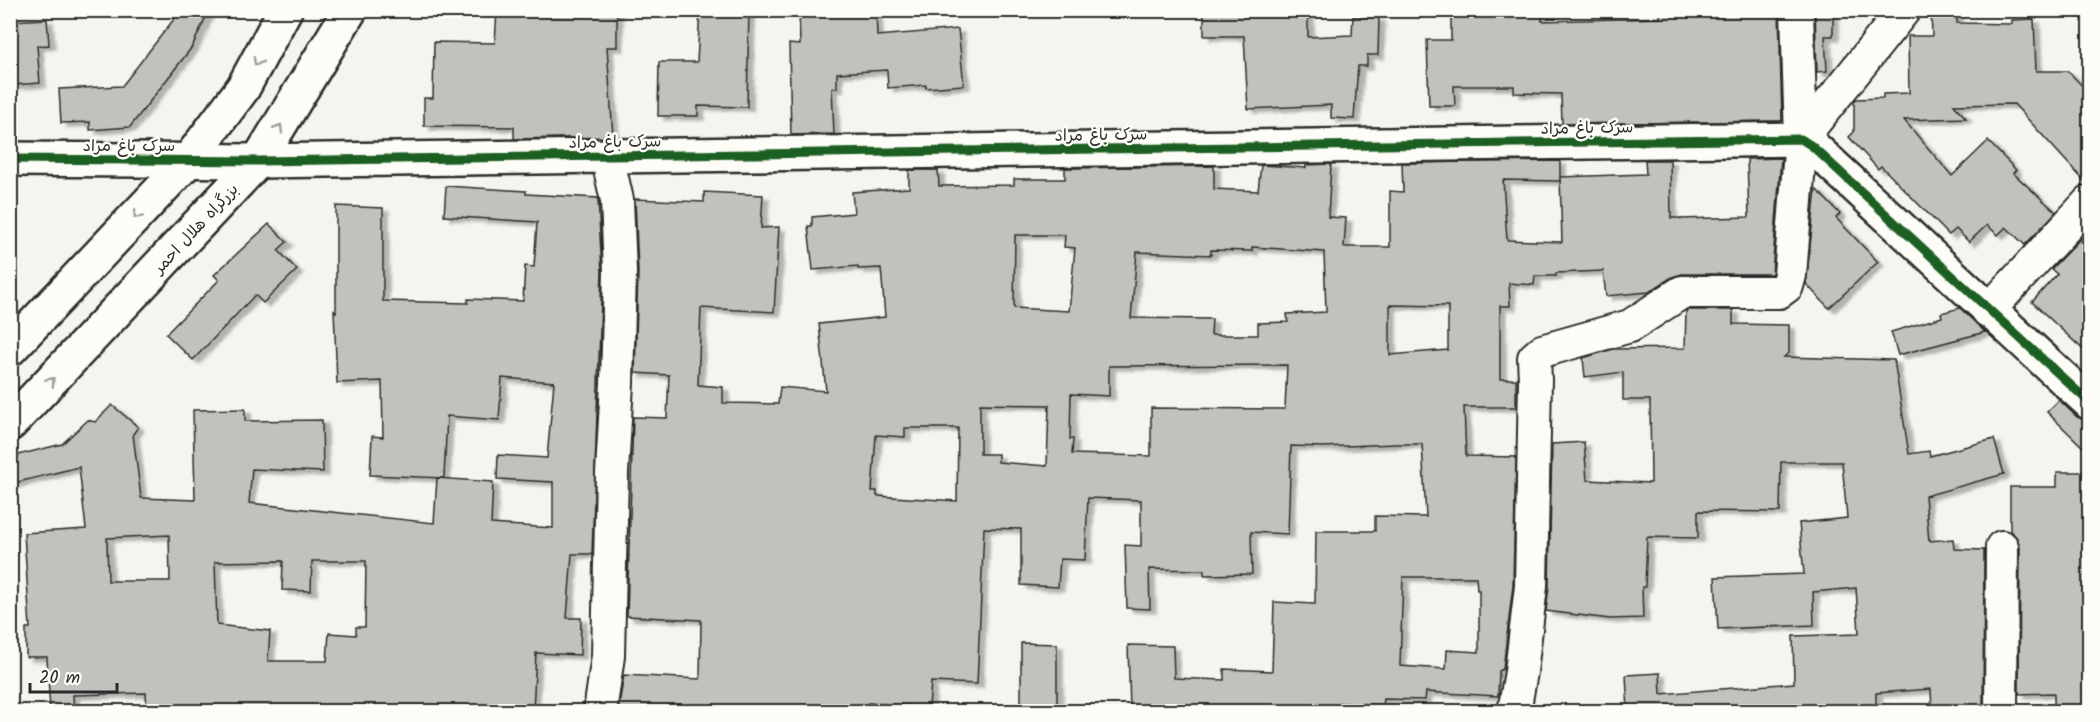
<svg xmlns="http://www.w3.org/2000/svg" width="2100" height="722" viewBox="0 0 2100 722" font-family="Kalam,'Playpen Sans Arabic',sans-serif">
	<style>
		.building { fill: #c2c1be; stroke: #2b2b2b; stroke-width: 1.5; fill-rule: evenodd; filter: url(#shadow) }
		.lines { fill: none; stroke-linecap: round; stroke-linejoin: round }
		.minor-casing { stroke: #2b2b2b; stroke-width: 36 }
		.tertiary-casing { stroke: #2b2b2b; stroke-width: 38 }
		.trunk-casing { stroke: #2b2b2b; stroke-width: 38 }
		.minor { stroke: #fdfcf7; stroke-width: 32 }
		.tertiary { stroke: #fdfcf7; stroke-width: 33 }
		.trunk { stroke: #fdfcf7; stroke-width: 33 }
		.cycleway-casing { stroke: #fdfcf7; stroke-width: 13 }
		.cycleway { stroke: #1b5e20; stroke-width: 9 }
		.oneway { stroke: #9e9e9b }
		.labels { text-anchor: middle; stroke-width: 5; stroke-linejoin: round; paint-order: stroke }
		.street-label { font-size: 16px; fill: #2b2b2b; stroke: #fdfcf7 }
	</style>
	<defs>
		<filter id="shadow"><feDropShadow dx="6" dy="4" stdDeviation="1.5" flood-color="#0004"/></filter>
	</defs>
	<rect width="100%" height="100%" fill="#f5f4ef"/>
	<filter id="ink" filterUnits="userSpaceOnUse"><feTurbulence type="fractalNoise" baseFrequency=".0167" numOctaves="2"/><feDisplacementMap in="SourceGraphic" scale="12" xChannelSelector="R" yChannelSelector="G"/><feConvolveMatrix kernelMatrix="1 2 1 2 8 2 1 2 1" color-interpolation-filters="sRGB"/></filter>
	<g filter="url(#ink)">
		<g class="building">
			<polygon points="181,10 209,10 192,47 130,127 90,130 90,122 61,123 59,89 122,86"/>
			<polygon points="497,10 617,11 617,47 607,47 613,137 514,139 514,127 424,126 424,98 433,98 434,42 495,43"/>
			<polygon points="700,10 749,10 747,107 698,106 698,116 658,116 659,62 697,62"/>
			<polygon points="799,10 876,10 877,36 958,29 964,85 926,88 926,85 888,88 887,70 837,73 837,88 832,88 834,134 791,135 789,44 800,45"/>
			<polygon points="1204,10 1308,10 1308,37 1352,35 1353,16 1379,18 1378,55 1367,55 1367,66 1358,66 1354,119 1331,118 1331,105 1248,109 1244,36 1204,36"/>
			<polygon points="1451,10 1542,13 1542,21 1660,18 1660,10 1722,10 1723,12 1779,10 1782,121 1562,124 1561,94 1514,93 1514,86 1454,86 1455,106 1429,106 1427,40 1451,40"/>
			<polygon points="1815,10 1833,10 1833,36 1825,36 1827,71 1817,72"/>
			<polygon points="1931,10 1957,10 1957,23 2012,24 2012,20 2034,19 2036,71 2068,71 2090,94 2090,184 2087,184 2014,104 1954,105 1966,118 1904,120 1952,176 1988,141 2016,170 2013,173 2056,212 2025,245 2006,227 1998,235 1987,225 1969,242 1956,229 1949,235 1881,166 1878,169 1849,137 1854,132 1854,102 1856,99 1883,98 1883,94 1909,93 1908,36 1932,36"/>
			<polygon points="47,19 49,45 37,46 40,83 13,85 10,21"/>
			<path d="M1781,158L1772,274H1682L1672,277L1649,292L1606,296L1603,271L1556,273V276H1535L1534,285L1509,283L1510,306H1500V379H1516V407H1464L1466,456L1516,457L1513,585L1503,669L1499,671L1498,696L1426,692L1425,700L1384,699L1383,705L1339,703L1338,711L1130,710L1128,645L1173,646L1174,678L1224,680V669L1272,671L1274,602L1315,604L1316,531H1375V516L1426,517L1422,444H1395L1323,447L1291,446L1288,534L1251,532L1252,574L1204,575V570L1149,569L1150,609L1127,608L1125,545L1141,546V500L1088,498L1085,560L1060,559L1058,587L1021,585V529L984,528L977,684L931,682L929,707L868,703V709L804,708L803,711H618L624,675L700,679L701,620L627,616L633,417L667,418L669,375L635,373L638,272L635,199L704,202V192L763,195L761,228L779,227L774,312L701,308L698,385L723,387V403L778,404L780,387L826,391L819,324L885,317L881,268L858,269V266L813,270L808,226H812V217L854,213L852,192L909,188V170H938L939,186L1014,185V179H1065V168L1214,166V189L1258,191L1261,165L1306,168V165L1331,164L1328,217L1346,218L1344,247H1390V191L1403,192L1402,163L1560,161V177L1646,174L1645,160H1670L1671,218H1681V219L1749,217L1747,159ZM1560,177L1562,242L1507,240L1503,180L1560,181ZM1015,235H1065L1064,247L1075,248L1069,311L1014,308ZM1252,247L1324,252L1326,312L1287,314L1288,322L1258,323V335H1211L1212,319L1131,318L1137,252L1211,255V250L1252,251ZM1390,305L1448,306V350L1390,355ZM1287,365L1285,409L1151,408V456L1072,454L1073,439H1070L1071,394L1109,396V366ZM980,404L1049,405L1047,466L998,462V454H980ZM905,428H958L957,501L877,496V491H872L876,435L905,437ZM1403,577H1476L1477,590H1479V652L1447,650L1446,669L1400,666Z"/>
			<path d="M446,186L526,191V194L598,198L602,272L592,554H572L567,618H581L580,655L536,653L533,711H147L146,693L73,695L74,711H50L47,657H26V628H30L24,533L86,529L79,467L10,484V457L62,444L88,420L95,422L112,405L138,427L133,434L141,498L195,500L193,410L245,409V421L322,420L323,472L252,469L249,503L434,523L437,478L493,482L491,524L553,528V482L497,479L498,455L547,458L554,382L502,378L499,420L447,416L444,478L370,475L372,436L383,437L382,381L337,383L334,310L336,312V206L383,208V301L468,303V299L523,301L525,266L534,267L537,222L444,216ZM169,535L170,581H108L107,538ZM283,561L282,590L311,591L312,561H366L365,627H356V635L329,633L327,661H268L270,631L217,625L215,562Z"/>
			<polygon points="1816,189 1840,214 1836,218 1878,262 1829,308 1806,284"/>
			<polygon points="269,224 287,242 278,250 297,270 263,303 255,295 193,360 166,334 219,280 214,275"/>
			<polygon points="2082,237 2090,245 2090,356 2032,302 2057,274 2051,269"/>
			<polygon points="1960,308 1985,332 1898,355 1891,332 1942,317 1941,313"/>
			<polygon points="1687,310 1733,310 1733,324 1789,325 1789,353 1784,357 1894,360 1909,454 1929,451 1930,456 1994,439 2004,474 1925,496 1929,541 1953,539 1954,549 1984,550 1983,711 1932,711 1931,689 1876,693 1876,711 1628,711 1626,675 1660,673 1661,694 1794,683 1793,636 1859,634 1856,588 1813,592 1814,625 1718,629 1715,577 1804,574 1799,523 1847,518 1842,462 1781,462 1780,512 1698,511 1698,538 1647,537 1645,587 1642,587 1643,618 1610,619 1546,611 1549,586 1552,444 1584,442 1587,480 1651,483 1650,400 1623,400 1623,372 1585,377 1583,358 1613,349 1685,348 1686,311"/>
			<polygon points="2059,400 2077,417 2090,421 2090,454 2047,412"/>
			<polygon points="2057,472 2090,472 2090,711 2054,711 2054,693 2019,694 2020,547 2017,538 2010,531 2010,487 2057,487"/>
			<polygon points="1021,643 1057,644 1057,704 1021,704"/>
		</g>
		<g class="lines">
			<defs>
				<g id="minor">
					<polyline points="1801,139 1904,10"/>
					<polyline points="1988,311 2090,201"/>
					<polyline points="600,712 608,656 612,473 617,383 620,272 617,200 607,156"/>
					<polyline points="1514,712 1521,672 1531,586 1535,380 1534,358 1542,351 1630,326 1682,292 1779,292 1787,286 1790,275 1801,139 1797,10"/>
					<polyline points="2001,712 2002,547"/>
				</g>
				<polyline id="tertiary" points="10,159 258,161 1801,139 1812,146 2090,403"/>
				<g id="trunk">
					<polyline points="10,349 189,160 243,88 285,10"/>
					<polyline points="10,424 258,161 350,10"/>
				</g>
			</defs>
			<use href="#minor" class="minor-casing"/>
			<use href="#tertiary" class="tertiary-casing"/>
			<use href="#trunk" class="trunk-casing"/>
			<use href="#minor" class="minor"/>
			<use href="#tertiary" class="tertiary"/>
			<use href="#trunk" class="trunk"/>
			<defs>
				<polyline id="cycleway" points="10,159 258,161 1801,139 1812,146 2090,403"/>
			</defs>
			<use href="#cycleway" class="cycleway-casing"/>
			<use href="#cycleway" class="cycleway"/>
		</g>
		<defs><path id="oneway-chevron" d="M-2-3.5L2.5 0L-2 3.5" fill="none" stroke-width="1.6" stroke-linecap="round" stroke-linejoin="round" transform="scale(1.5)"/></defs>
		<g class="oneway">
			<use href="#oneway-chevron" transform="translate(257 62) rotate(118)"/>
			<use href="#oneway-chevron" transform="translate(279 128) rotate(-59)"/>
			<use href="#oneway-chevron" transform="translate(137 215) rotate(133)"/>
			<use href="#oneway-chevron" transform="translate(51 381) rotate(-47)"/>
		</g>
	</g>
	<g class="labels">
		<g class="street-label">
			<text transform="translate(1587 127) rotate(-1)" y="6">سرک باغ مراد</text>
			<text transform="translate(1101 134) rotate(-1)" y="6">سرک باغ مراد</text>
			<text transform="translate(615 141) rotate(-1)" y="6">سرک باغ مراد</text>
			<text x="129" y="151">سرک باغ مراد</text>
			<text transform="translate(195 228) rotate(-47)" y="6">بزرگراه هلال احمر</text>
		</g>
	</g>
	<rect width="2100" height="722" fill="none" stroke="#fdfcf7" stroke-width="36"/>
	<rect x="18" y="18" width="2064" height="686" fill="none" stroke="#2b2b2b" stroke-width="2" filter="url(#ink)"/>
	<path d="M30 683v9h87v-9" fill="none" stroke="#2b2b2b" stroke-width="3"/>
	<text x="39" y="683" font-size="18" fill="#2b2b2b" stroke="#fdfcf7" stroke-width="4.5" paint-order="stroke">20 m</text>
</svg>
